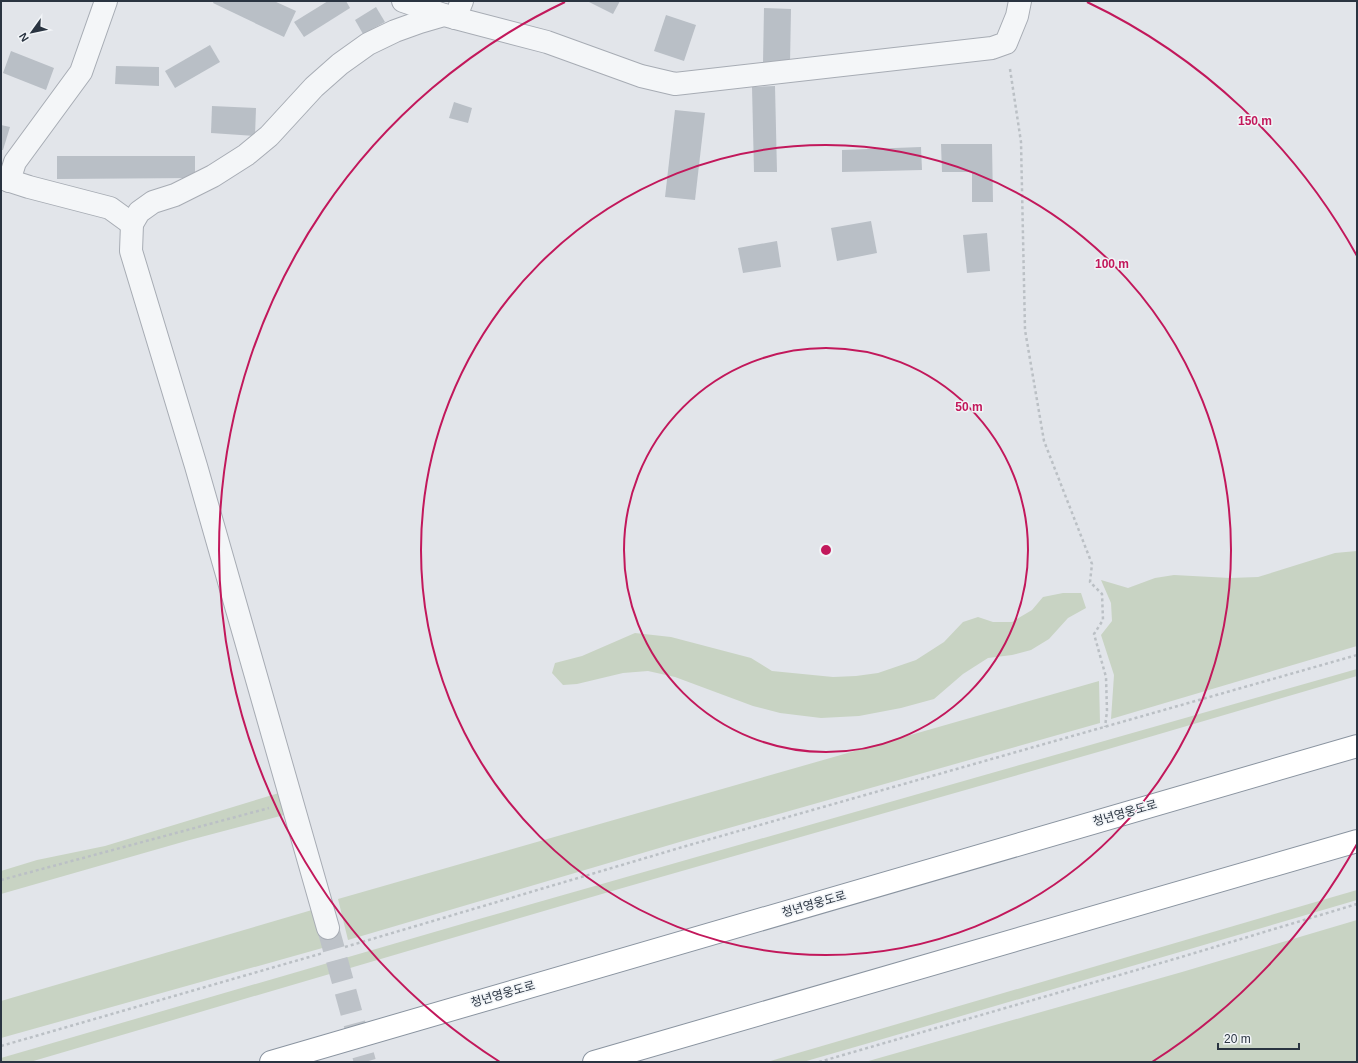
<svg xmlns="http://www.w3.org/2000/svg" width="1358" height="1063" viewBox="0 0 1358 1063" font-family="Helvetica,'Noto Sans KR',sans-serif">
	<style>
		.green { fill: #c8d3c3 }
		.building { fill: #b9bfc6 }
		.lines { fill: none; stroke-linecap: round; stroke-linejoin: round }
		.street-tunnel { stroke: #bdc2c8; stroke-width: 22; stroke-dasharray: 22 11; stroke-linecap: butt }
		.street-casing { stroke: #a7acb4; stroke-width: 24 }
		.highway-casing { stroke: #8a94a0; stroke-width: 24 }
		.path { stroke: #bbc0c5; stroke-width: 2.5; stroke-dasharray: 3 3; stroke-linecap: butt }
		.street { stroke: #f4f6f8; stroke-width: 22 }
		.highway { stroke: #fff; stroke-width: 22 }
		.ring { fill: none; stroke: #c2185b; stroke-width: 2 }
		.labels { text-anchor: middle; stroke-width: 3; stroke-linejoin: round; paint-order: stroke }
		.street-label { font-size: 12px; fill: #2a3441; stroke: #f1f4f7 }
		.centre { fill: #c2185b; stroke: #f1f4f7; stroke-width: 2 }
		.ring-label { font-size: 12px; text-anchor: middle; font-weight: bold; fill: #c2185b; stroke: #f1f4f7; stroke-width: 3; stroke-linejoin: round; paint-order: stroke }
	</style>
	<rect width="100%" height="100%" fill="#e2e5ea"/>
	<g class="green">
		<polygon points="1357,551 1357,646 1111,719 1114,675 1101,635 1112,621 1111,603 1101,580 1128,588 1155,578 1174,575 1230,578 1258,577 1335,553"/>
		<polygon points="1063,593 1081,593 1086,608 1068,618 1049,639 1031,650 1012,655 988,658 963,674 934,699 901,708 859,716 821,718 780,713 753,706 675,677 648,671 623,673 577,684 563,685 552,673 555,663 582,656 635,633 671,637 751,658 772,671 833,677 856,676 878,673 916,660 944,642 963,622 978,617 993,622 1012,622 1032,610 1043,597"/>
		<polygon points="1357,669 1357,676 1105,750 619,889 30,1062 1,1062 1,1058 479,919"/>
		<polygon points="1099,681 1100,723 683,841 348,940 338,899"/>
		<polygon points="279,793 284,815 186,841 1,894 1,871 37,860 105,846"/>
		<polygon points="1357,890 1357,900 869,1043 803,1062 767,1062"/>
		<polygon points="312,910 326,947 1,1038 1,1001"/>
		<polygon points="1357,920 1357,1062 865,1062 1182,972"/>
	</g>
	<g class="building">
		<polygon points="214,1 274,1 296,11 284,37 213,3"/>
		<polygon points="328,1 346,1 350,8 304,37 294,22"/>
		<polygon points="587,1 620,1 613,14"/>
		<polygon points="376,7 385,22 363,34 355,20"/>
		<polygon points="764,8 791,9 790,64 763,63"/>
		<polygon points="666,15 696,25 684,61 654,51"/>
		<polygon points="210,45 220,62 175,88 165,71"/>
		<polygon points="11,51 54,68 46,90 3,73"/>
		<polygon points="116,66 159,67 159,86 115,84"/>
		<polygon points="775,86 777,172 754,172 752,87"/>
		<polygon points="454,102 472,108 468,123 449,118"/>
		<polygon points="212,106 256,108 255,136 211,133"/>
		<polygon points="675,110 705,113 695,200 665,197"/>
		<polygon points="1,125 10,127 3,150 1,150"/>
		<polygon points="941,144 992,144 993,202 972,202 972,172 942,172"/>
		<polygon points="921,147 922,170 842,172 842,150"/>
		<polygon points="57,156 195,156 195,178 57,179"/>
		<polygon points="871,221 877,253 837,261 831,228"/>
		<polygon points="987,233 990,271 967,273 963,235"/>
		<polygon points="777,241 781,267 743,273 738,248"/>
	</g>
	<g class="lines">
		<polyline class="street-tunnel" points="328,928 365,1062"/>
		<defs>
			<g id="street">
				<polyline points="403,1 444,15"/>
				<polyline points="455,18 462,1"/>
				<polyline points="1,178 29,187 110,208 132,224"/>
				<polyline points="9,181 15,162 81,72 106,1"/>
				<polyline points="328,928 196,466 131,251 132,224 139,212 153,202 175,195 213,176 246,155 269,136 314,87 340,64 368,44 395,31 420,22 444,15 455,18 547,42 641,76 675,84 992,48 1006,43 1017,16 1020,1"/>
			</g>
			<g id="highway">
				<polyline points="271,1062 1357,746"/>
				<polyline points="594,1062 1357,841"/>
			</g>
		</defs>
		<use href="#street" class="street-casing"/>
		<use href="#highway" class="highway-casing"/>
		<g class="path">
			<polyline points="1010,69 1021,142 1025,330 1044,441 1092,564 1090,582 1102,594 1103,620 1094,634 1106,677 1107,711 1105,727"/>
			<polyline points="1,880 269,808"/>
			<polyline points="345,947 686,846 1357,655"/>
			<polyline points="1,1046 323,953"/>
			<polyline points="819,1062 1178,958 1357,904"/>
		</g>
		<use href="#street" class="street"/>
		<use href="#highway" class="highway"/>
	</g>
	<g class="ring">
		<circle cx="826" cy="550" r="202"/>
		<circle cx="826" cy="550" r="405"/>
		<path d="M1357 844A607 607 0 0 1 1152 1062M500 1062A607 607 0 0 1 565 2M1087 2A607 607 0 0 1 1357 256"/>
	</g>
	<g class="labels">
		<g class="street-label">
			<text transform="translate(1125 813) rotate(-16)" y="4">청년영웅도로</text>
			<text transform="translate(814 904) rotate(-16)" y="4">청년영웅도로</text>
			<text transform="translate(503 994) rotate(-16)" y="4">청년영웅도로</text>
		</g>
	</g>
	<circle cx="826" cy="550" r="6" class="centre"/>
	<g class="ring-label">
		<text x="1255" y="125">150 m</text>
		<text x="1112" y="268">100 m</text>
		<text x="969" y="411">50 m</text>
	</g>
	<rect width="1358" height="1063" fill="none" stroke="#2a3441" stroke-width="4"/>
	<g transform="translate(32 32) rotate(237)" stroke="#f1f4f7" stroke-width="3" paint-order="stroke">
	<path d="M0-3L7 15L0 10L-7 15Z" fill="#2a3441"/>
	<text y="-6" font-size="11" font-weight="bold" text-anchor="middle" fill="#2a3441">N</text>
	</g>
	<path d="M1218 1043v6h81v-6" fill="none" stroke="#2a3441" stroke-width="2"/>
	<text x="1224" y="1043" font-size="12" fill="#2a3441" stroke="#f1f4f7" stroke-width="3" paint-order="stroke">20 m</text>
</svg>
